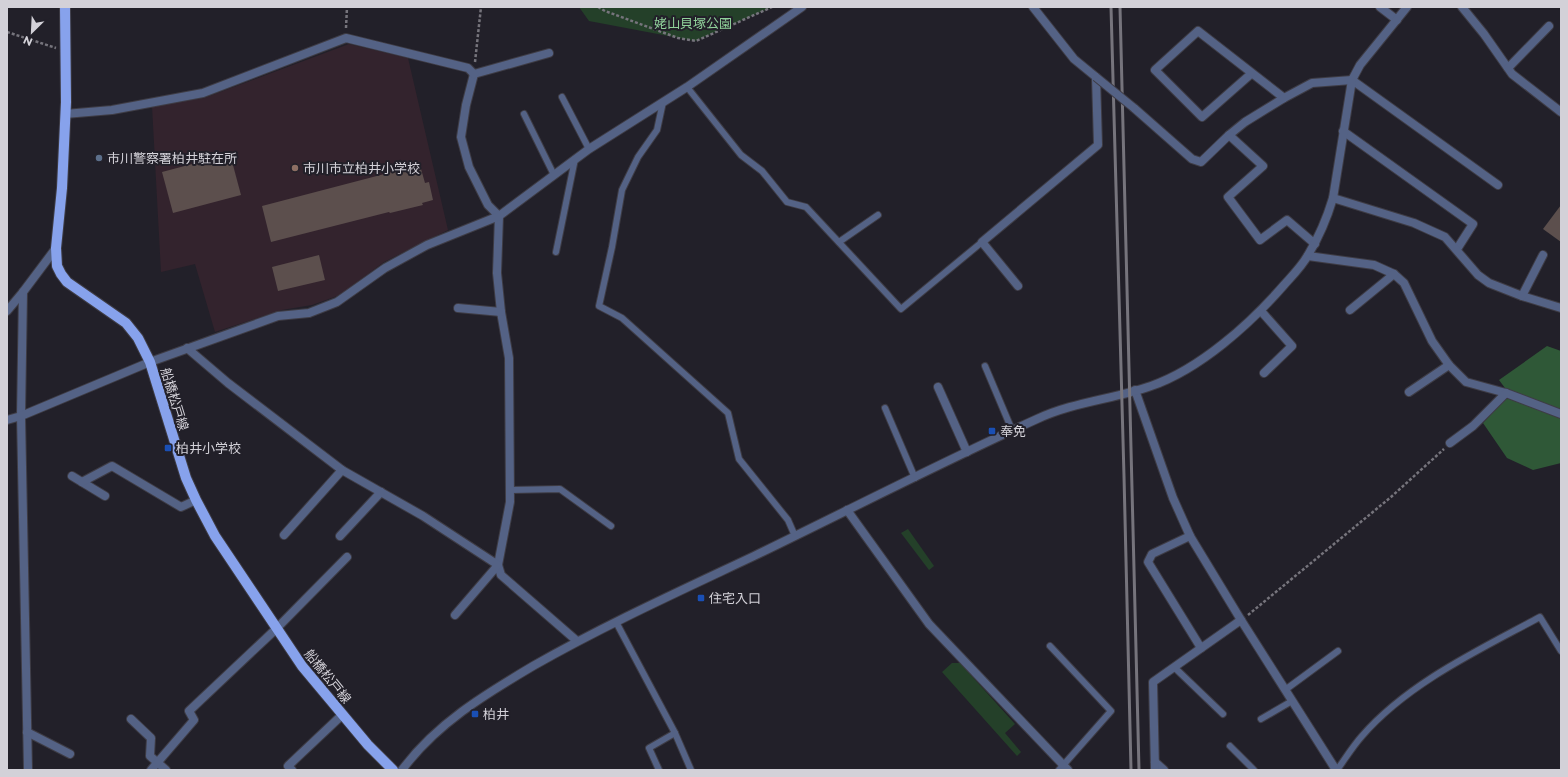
<svg xmlns="http://www.w3.org/2000/svg" width="1568" height="777" viewBox="0 0 1568 777" font-family="Montserrat,'Noto Sans JP',sans-serif">
	<style>
		.education { fill: #33232d }
		.green { fill: #244029 }
		.forest { fill: #2f5837 }
		.building { fill: #5c4f4d }
		.lines { fill: none; stroke-linecap: round; stroke-linejoin: round }
		.service-casing { stroke: #3e3c45; stroke-width: 8 }
		.minor-casing { stroke: #3e3c45; stroke-width: 10 }
		.tertiary-casing { stroke: #3e3c45; stroke-width: 10 }
		.primary-casing { stroke: #3e3c45; stroke-width: 12 }
		.path { stroke: #76747c; stroke-width: 2.5; stroke-dasharray: 3 2; stroke-linecap: butt }
		.service { stroke: #546285; stroke-width: 6 }
		.minor { stroke: #546285; stroke-width: 8 }
		.tertiary { stroke: #546285; stroke-width: 8 }
		.primary { stroke: #87a2ec; stroke-width: 10 }
		.rail { stroke: #76747c; stroke-width: 3 }
		.minor-bridge-casing { stroke: #3e3c45; stroke-width: 10; stroke-linecap: butt }
		.minor-bridge { stroke: #546285; stroke-width: 8 }
		.service-dot { fill: #5c6f8a; stroke: #222029; stroke-width: 1.5 }
		.education-dot { fill: #8d6e63; stroke: #222029; stroke-width: 1.5 }
		.transit-dot { fill: #1a4fb4; stroke: #222029; stroke-width: 1.5 }
		.labels { text-anchor: middle; stroke-width: 4; stroke-linejoin: round; paint-order: stroke }
		.park-label { font-size: 13px; fill: #90d19a; stroke: #222029 }
		.poi-label { font-size: 13px; fill: #d3d1d8; stroke: #222029; text-anchor: start }
		.street-label { font-size: 13px; fill: #d3d1d8; stroke: #222029 }
	</style>
	<rect width="100%" height="100%" fill="#222029"/>
	<polygon class="education" points="349,44 408,58 448,230 384,262 340,295 312,305 282,310 215,332 195,264 161,272 152,106 204,98"/>
	<g class="green">
		<polygon points="579,7 772,7 695,41 589,21"/>
		<polygon points="908,529 934,566 929,570 901,533"/>
		<polygon points="952,663 960,663 1015,724 1005,733 1021,752 1017,756 942,672"/>
	</g>
	<polygon class="forest" points="1547,346 1561,351 1561,463 1533,470 1507,458 1483,423 1505,399 1505,388 1499,380"/>
	<g class="building">
		<polygon points="230,154 241,195 173,213 162,172"/>
		<polygon points="415,166 416,170 421,169 425,183 429,182 433,200 422,203 423,205 390,213 389,212 271,242 262,206"/>
		<polygon points="1561,205 1561,242 1543,229"/>
		<polygon points="319,255 325,280 278,291 272,267"/>
	</g>
	<g class="lines">
		<defs>
			<g id="service">
				<polyline points="687,87 741,155 762,171 787,202 806,207 901,309 982,242"/>
				<polyline points="562,97 589,149"/>
				<polyline points="663,102 657,130 638,157 622,190 612,247 599,306 622,318 728,413 739,459 788,520 795,536"/>
				<polyline points="524,114 554,175"/>
				<polyline points="839,242 878,215"/>
				<polyline points="556,252 575,159"/>
				<polyline points="985,366 1012,430"/>
				<polyline points="885,408 915,478"/>
				<polyline points="510,490 560,489 611,526"/>
				<polyline points="616,622 675,733 691,770"/>
				<polyline points="1050,646 1111,711 1059,770"/>
				<polyline points="1174,667 1223,714"/>
				<polyline points="1285,690 1338,651"/>
				<polyline points="1261,719 1292,701"/>
				<polyline points="1230,746 1254,770"/>
				<polyline points="659,770 649,748 675,733"/>
				<path d="M1337,770C1345,759 1353,746 1362,736C1408,683 1479,650 1540,617L1561,651"/>
			</g>
			<g id="minor">
				<polyline points="1380,7 1397,20"/>
				<polyline points="1462,7 1484,34 1512,74 1561,112"/>
				<polyline points="1508,68 1549,26"/>
				<polyline points="1252,73 1202,117 1155,70 1198,31 1284,98"/>
				<polyline points="474,74 466,105 461,137 469,167 488,205 499,216 497,273 501,312 509,358 510,502 498,565 501,575 577,641"/>
				<polyline points="474,74 549,53"/>
				<polyline points="1134,108 1192,159 1201,162 1229,135 1245,122 1284,98 1312,83 1352,80 1498,185"/>
				<polyline points="65,114 112,110 203,93 346,38 468,68 474,74"/>
				<polyline points="1343,131 1473,224 1457,249"/>
				<polyline points="1229,135 1263,166 1228,197 1260,240 1287,220 1315,244"/>
				<polyline points="1333,198 1414,223 1445,237 1478,275 1489,283 1522,296 1561,308"/>
				<polyline points="1308,256 1374,265 1394,274 1404,283 1432,341 1449,365 1466,382 1506,393 1561,414"/>
				<polyline points="1018,286 982,242 1098,145 1096,77 1074,59 1033,7"/>
				<polyline points="23,292 21,416 28,770"/>
				<polyline points="1522,296 1543,255"/>
				<polyline points="458,308 501,312"/>
				<polyline points="1350,310 1394,274"/>
				<polyline points="7,311 23,292 56,248"/>
				<polyline points="1261,311 1292,346 1264,373"/>
				<polyline points="187,348 228,383 342,470 423,516 498,565 455,615"/>
				<polyline points="938,387 967,452"/>
				<polyline points="1135,390 1173,498 1190,536 1241,620 1336,770"/>
				<polyline points="1409,392 1449,365"/>
				<polyline points="7,420 21,416 150,362 278,316 309,313 337,302 385,268 427,245 499,216 589,149 687,87 802,7"/>
				<polyline points="1450,443 1473,426 1506,393"/>
				<polyline points="72,476 105,496"/>
				<polyline points="82,482 112,466 181,507 196,500"/>
				<polyline points="847,510 929,624 1068,770"/>
				<polyline points="284,535 342,470"/>
				<polyline points="340,536 381,492"/>
				<polyline points="1190,536 1152,554 1148,562 1201,648"/>
				<polyline points="131,719 151,738 150,756 166,770"/>
				<polyline points="27,732 70,754"/>
				<polyline points="1155,762 1164,770"/>
				<polyline points="151,770 194,720 189,711 276,629 347,557"/>
				<polyline points="292,770 288,766 342,715"/>
				<polyline points="1155,770 1153,682 1241,620"/>
			</g>
			<path id="tertiary" d="M402,770C436,724 484,695 533,666C605,625 680,591 754,556C849,510 942,462 1037,419C1073,402 1114,399 1151,386C1200,369 1250,324 1284,285C1292,276 1302,266 1308,255C1319,237 1327,218 1333,198L1352,80L1360,65L1407,7"/>
			<polyline id="primary" points="65,7 66,102 62,188 56,248 57,266 61,274 67,282 126,323 138,338 150,362 186,478 196,500 215,536 302,666 368,745 393,770"/>
		</defs>
		<use href="#service" class="service-casing"/>
		<use href="#minor" class="minor-casing"/>
		<use href="#tertiary" class="tertiary-casing"/>
		<use href="#primary" class="primary-casing"/>
		<g class="path">
			<polyline points="598,7 605,11 678,38 696,41 772,7"/>
			<polyline points="346,28 347,7"/>
			<polyline points="7,32 56,48"/>
			<polyline points="475,62 481,7"/>
			<polyline points="1248,615 1391,497 1444,449"/>
		</g>
		<use href="#service" class="service"/>
		<use href="#minor" class="minor"/>
		<use href="#tertiary" class="tertiary"/>
		<use href="#primary" class="primary"/>
		<g class="rail">
			<polyline points="1111,7 1124,476 1131,770"/>
			<polyline points="1120,7 1139,770"/>
		</g>
		<defs>
			<polyline id="minor-bridge" points="1096,77 1134,108"/>
		</defs>
		<use href="#minor-bridge" class="minor-bridge-casing"/>
		<use href="#minor-bridge" class="minor-bridge"/>
	</g>
	<circle class="service-dot" cx="99" cy="158" r="4"/>
	<circle class="education-dot" cx="295" cy="168" r="4"/>
	<g class="transit-dot">
		<rect x="988" y="427" width="8" height="8" rx="2"/>
		<rect x="164" y="444" width="8" height="8" rx="2"/>
		<rect x="697" y="594" width="8" height="8" rx="2"/>
		<rect x="471" y="710" width="8" height="8" rx="2"/>
	</g>
	<g class="labels">
		<g class="park-label">
			<text x="693" y="28">姥山貝塚公園</text>
		</g>
		<g class="poi-label">
			<text x="107" y="163">市川警察署柏井駐在所</text>
			<text x="303" y="173">市川市立柏井小学校</text>
			<text x="1000" y="436">奉免</text>
			<text x="176" y="453">柏井小学校</text>
			<text x="709" y="603">住宅入口</text>
			<text x="483" y="719">柏井</text>
		</g>
		<g class="street-label">
			<text transform="translate(175 399) rotate(73)" y="5">船橋松戸線</text>
			<text transform="translate(328 676) rotate(51)" y="5">船橋松戸線</text>
		</g>
	</g>
	<rect width="1568" height="777" fill="none" stroke="#d3d1d8" stroke-width="16"/>
	<g transform="translate(32 32) rotate(204)" stroke="#222029" stroke-width="3" paint-order="stroke">
	<path d="M0-3L7 15L0 10L-7 15Z" fill="#d3d1d8"/>
	<text y="-6" font-size="11" font-weight="bold" text-anchor="middle" fill="#d3d1d8">N</text>
	</g>
</svg>
